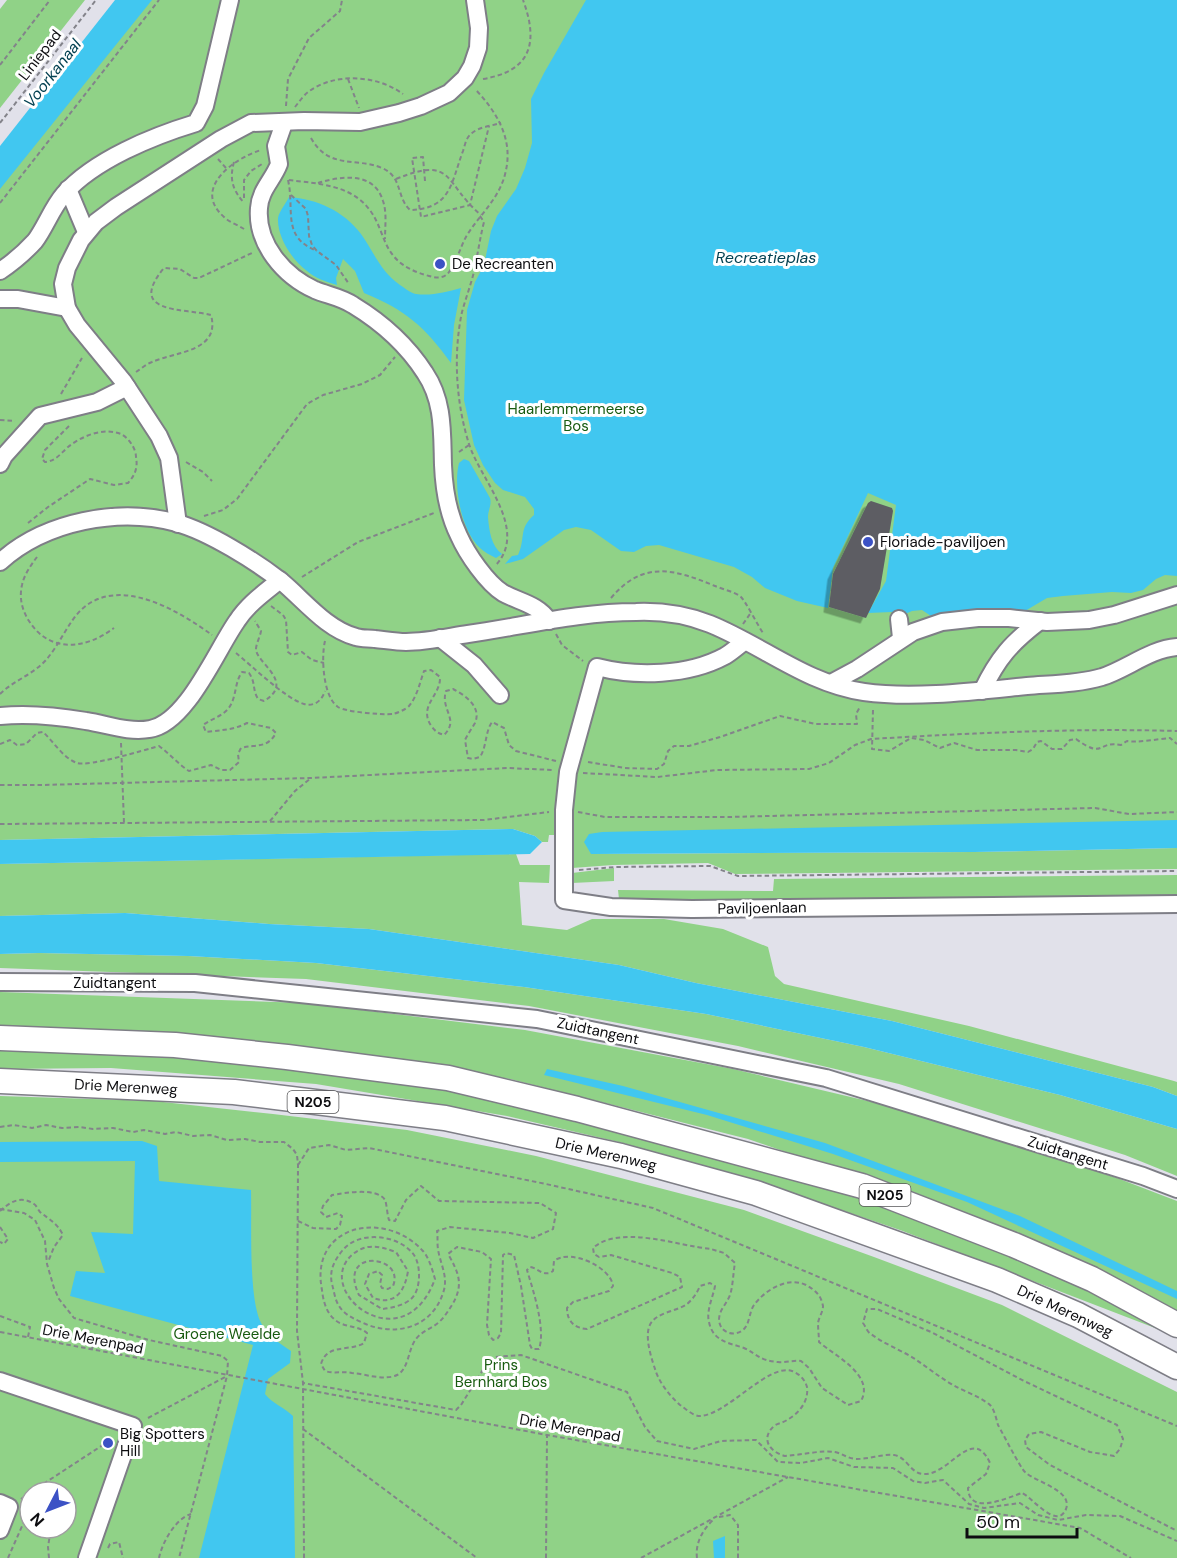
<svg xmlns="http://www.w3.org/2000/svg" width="1177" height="1558" viewBox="0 0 1177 1558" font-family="'DM Sans',sans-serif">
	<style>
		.green { fill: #90d287; fill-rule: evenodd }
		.water { fill: #41c7f0 }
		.building { fill: #5d5d64; filter: url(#shadow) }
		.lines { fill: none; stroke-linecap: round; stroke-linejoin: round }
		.minor-casing { stroke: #7e7e86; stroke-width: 20 }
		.highway-casing { stroke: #7e7e86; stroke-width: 27 }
		.path { stroke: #83838a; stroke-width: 2; stroke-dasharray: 4.5 3; stroke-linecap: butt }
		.minor { stroke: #fff; stroke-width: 16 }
		.highway { stroke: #fff; stroke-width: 24 }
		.poi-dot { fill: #3c52c5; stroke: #fff; stroke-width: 2 }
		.labels { text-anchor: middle; stroke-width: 6; stroke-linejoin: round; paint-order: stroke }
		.shield { fill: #fff; stroke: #565658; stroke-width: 1.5 }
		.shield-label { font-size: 14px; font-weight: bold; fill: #0d0d10 }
		.street-label { font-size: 15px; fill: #0d0d10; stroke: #fff }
		.poi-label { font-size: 15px; fill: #0d0d10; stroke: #fff; text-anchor: start }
		.park-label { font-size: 15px; fill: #185b10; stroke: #fff }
		.water-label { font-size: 16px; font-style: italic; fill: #054252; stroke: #fff }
	</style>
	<defs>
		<filter id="shadow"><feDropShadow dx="-5.5" dy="5.5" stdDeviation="0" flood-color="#0004"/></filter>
	</defs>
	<rect width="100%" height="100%" fill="#e1e1ea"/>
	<g class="green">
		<polygon points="7,0 85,0 0,108 0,9"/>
		<polygon points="146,0 1177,0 1177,826 591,854 974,852 1177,848 1177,869 735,874 708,863 613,865 572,868 572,835 549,835 548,842 542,842 535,836 513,829 0,840 0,183"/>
		<polygon points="516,854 520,865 550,865 549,883 519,882 522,925 567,930 592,919 664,919 723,929 768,947 775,976 784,984 969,1026 1174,1081 1177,1082 1177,1096 1153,1087 892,1021 696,983 619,965 369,929 269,924 125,913 0,916 0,864"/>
		<polygon points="614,868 614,881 572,883 572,873"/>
		<polygon points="1177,875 1177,897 795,902 619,899 618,890 773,891 774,879"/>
		<polygon points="39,953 188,956 316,963 524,987 706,1014 864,1047 1060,1095 1177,1129 1177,1176 1125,1155 899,1084 738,1046 529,1006 306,979 0,968 0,954"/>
		<polygon points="0,992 304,1003 525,1030 733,1069 893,1107 1117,1178 1177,1201 1177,1313 961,1213 748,1139 510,1079 286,1044 147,1034 0,1033"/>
		<polygon points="59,1048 289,1065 524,1100 923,1215 1064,1278 1168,1333 900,1230 753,1180 623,1143 507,1116 316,1084 111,1068 0,1069 0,1049"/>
		<path d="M0,1096L154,1101L273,1114L407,1130L536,1156L744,1210L874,1257L1002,1305L1177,1392V1558H0ZM30,1492H66V1528H30Z"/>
	</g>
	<g class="water">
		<polygon points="115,0 152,0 0,189 0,146"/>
		<path d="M586,0H1177V576L1165,575L1156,579L1143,590L1131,593L1112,592L1063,596L1047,598L1025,611L942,617L931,616L922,610L912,611L901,616L892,612L868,613L886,581L896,505L868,493L833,568L828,608L797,601L765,588L752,577L734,567L659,545L646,546L634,552L621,551L591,530L576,527L564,530L523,559L505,564L512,556L518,555C526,538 518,529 534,515V509L525,497L503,490L495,483L483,465L474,445L464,400L467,310L475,282L484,265L491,231L497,216L516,189L525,168L532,143L531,99L544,73Z"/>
		<path d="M289,197C317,199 344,211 361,234C374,252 380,271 400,285C405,288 410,293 416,294C432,296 446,292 461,288L454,325L451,363C425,327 406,310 364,293L355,271L343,259L336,278L337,285C326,282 315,278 307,271C292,260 277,237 278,218C279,212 286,203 289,197Z"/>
		<path d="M464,459L469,461L490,498C492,505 488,510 488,517C489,530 491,546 502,554L496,558C490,555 484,552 480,548C461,530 453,486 459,463Z"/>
		<polygon points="1177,820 1177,848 974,852 591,854 584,842 589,834 602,832"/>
		<polygon points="513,829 535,836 542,842 530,854 0,864 0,840"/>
		<polygon points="125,913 269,924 369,929 619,965 696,983 892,1021 1153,1087 1177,1096 1177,1129 1060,1095 864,1047 706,1014 524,987 316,963 188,956 39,953 0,954 0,916"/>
		<polygon points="547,1069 623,1086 825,1143 1020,1216 1177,1291 1177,1299 967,1202 833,1154 707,1115 544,1075"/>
		<path d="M142,1141L157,1146L159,1181L251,1190C252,1222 248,1297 261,1323C268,1336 279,1343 291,1351L290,1363L268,1379L265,1394C273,1404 284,1407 293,1416L295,1558H199L253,1345L70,1296L76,1271L105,1273L91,1232L133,1234L135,1161L0,1162V1142Z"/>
		<polygon points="725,1536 725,1558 714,1558 713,1541"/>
	</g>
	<polygon class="building" points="871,501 892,508 893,511 880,589 866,618 829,607 833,574 868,503"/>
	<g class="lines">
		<defs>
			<g id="minor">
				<path d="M284,123L276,146L279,164C273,180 260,190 259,208C256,244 284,276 315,290C327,295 341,297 353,305C381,322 407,345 425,373C444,401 442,433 443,465C444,490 448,514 459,536C467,554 487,583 503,593C519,602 538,604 549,621"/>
				<polyline points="68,189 86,232"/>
				<path d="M0,271C12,263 25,252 35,241C46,226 52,208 64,194C94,160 153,136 196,123L205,106L230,0"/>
				<polyline points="0,299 18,299 67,308"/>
				<polyline points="0,464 4,456 40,416 97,402 127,387"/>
				<polyline points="178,524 169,458 159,436 123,381 77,325 67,308 63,284 67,268 81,240 96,222 116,207 221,139 251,123 304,121 360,122 399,113 421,106 449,93 465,78 472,66 478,48 479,28 475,0"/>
				<path d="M0,562C45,521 119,507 177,523C209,532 255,561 281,581C304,600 326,629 356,637C362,639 369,638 375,639C385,640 396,642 406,642C427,642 448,637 468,634C524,626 580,612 636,612C661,611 687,615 710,624C762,645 807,684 864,692C914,699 977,691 1027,686C1052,684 1078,684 1102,677C1127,669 1150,649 1177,647"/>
				<polyline points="899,619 901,638"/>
				<polyline points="440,638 474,665 500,695"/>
				<path d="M744,642C738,646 732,652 725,656C688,676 636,677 597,667L568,772L564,810V900L611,907L692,909L1177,904"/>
				<polyline points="831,683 857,669 913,632 942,622 978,618 1009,618 1047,622 1089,620 1114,615 1177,595"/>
				<path d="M982,691C998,658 1011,643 1040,621"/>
				<path d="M0,716C29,713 57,716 86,721C107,724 128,733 150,729C187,723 217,649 237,621C248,604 264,593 280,580"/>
				<polyline points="0,982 195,983 537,1019 826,1078 1143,1176 1177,1189"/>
				<polyline points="0,1381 133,1426 87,1558"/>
				<polyline points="0,1503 9,1507 0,1530"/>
			</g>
			<g id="highway">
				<polyline points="0,1038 175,1045 287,1057 448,1078 577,1109 862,1186 1014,1245 1092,1279 1177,1325"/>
				<polyline points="0,1081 234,1092 445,1118 621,1156 756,1193 997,1280 1078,1315 1177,1367"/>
			</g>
		</defs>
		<use href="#minor" class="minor-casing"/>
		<use href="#highway" class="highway-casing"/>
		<g class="path">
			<polyline points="0,65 50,0"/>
			<polyline points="348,79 359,108"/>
			<path d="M483,79C531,71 539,43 523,0"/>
			<polyline points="286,106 288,79 309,38 340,11 342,0"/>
			<path d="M295,107C299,102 303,96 308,92C335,72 377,75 403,94"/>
			<polyline points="0,123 96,0"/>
			<path d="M311,138C329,170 356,157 382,168C403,177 396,197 410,210C451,209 451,183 463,151C465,145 466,138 471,134C478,127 491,126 501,123"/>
			<polyline points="218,159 226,168"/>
			<path d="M234,162C229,180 233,190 244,203"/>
			<path d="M396,179C455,155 443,183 481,215"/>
			<path d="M288,180C295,210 281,237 317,251"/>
			<path d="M289,180C311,183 340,184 359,199C392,225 372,261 429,276C436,278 444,279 449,272C457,262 460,247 467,235C481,213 501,197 506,170C513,138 496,111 475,89"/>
			<polyline points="425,181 423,157 412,158 421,217 470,205 489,126"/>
			<path d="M318,183C341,176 374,171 383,201C387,212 385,227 385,239"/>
			<polyline points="291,195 306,209 308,216 309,236 312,245 317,251 336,265 349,284"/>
			<polyline points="244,198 244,180 251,171 262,164"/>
			<polyline points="0,203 159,0"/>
			<path d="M480,216L484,222C480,238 478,252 475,267C472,282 466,297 462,312C453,354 456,403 469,444C480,479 529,529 496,565"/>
			<path d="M244,229C238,225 229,222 224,217C191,188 235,158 261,150"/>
			<path d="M136,372C141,369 146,364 152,362C174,352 221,352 211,315C183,308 126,314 164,268L180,269L194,278H199L254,252"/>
			<polyline points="61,394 82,358"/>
			<polyline points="0,420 15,421"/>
			<polyline points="459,452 469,445"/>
			<polyline points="186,462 203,472 212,481"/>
			<polyline points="204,516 223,510 237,499 307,404 323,395 362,384 380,375 395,357"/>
			<path d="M28,523L48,507L90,479L114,485L128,483C135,475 138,468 136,457C136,449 129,438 121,434C103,427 82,436 68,447C60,454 56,461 45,462L42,459L45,450L69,426"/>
			<path d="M37,557C31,565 24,575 22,585C19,598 22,610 29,621C50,654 86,649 114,628"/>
			<polyline points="302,577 358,542 434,513"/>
			<path d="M611,598C643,560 674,569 715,586C722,589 735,592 741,597C746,602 757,624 763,633"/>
			<polyline points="271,606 283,615 286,620 288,652 292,655 302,652 312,660 324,663"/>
			<polyline points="743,624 750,614"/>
			<polyline points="556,634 562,645 583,661"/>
			<path d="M325,641C321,657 323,697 338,707C346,712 382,715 393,714C398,713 406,709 409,706C417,697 420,682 424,671L431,670L440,677C441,696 417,706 432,727C436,732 438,733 444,735C460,719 440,710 446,691L453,689C465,695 482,707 475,723C472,728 468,734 465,740L468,758L473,759L480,757C487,746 485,732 492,722L504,728L509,745L516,751L556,761"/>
			<path d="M236,653C252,666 286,699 304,704C315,707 322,700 325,691"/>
			<path d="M0,694C13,681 32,675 45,661C59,646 68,622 82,609C120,575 179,611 212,635"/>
			<path d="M873,710L872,749L889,751L911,738L924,740L940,748L954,743L977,750H1016L1028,752L1033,749L1037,742L1041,741L1052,749H1062L1070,740L1076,739C1105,760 1097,740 1121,745L1127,741C1137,743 1158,739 1170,738L1177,744"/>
			<polyline points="121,743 124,823"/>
			<path d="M0,744L10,740L17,745L26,744L37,733L43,732C54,742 63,758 77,763C89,767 144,750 159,746C170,754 178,764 189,771L211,765L221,770H230L239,762L238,754L241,748C256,744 267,749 276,733L271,728L247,723C234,730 221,730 206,732L203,725C211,719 221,717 228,709C237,698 234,683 242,672L249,673C256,683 252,689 258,699L264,701C296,682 256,663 256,649C256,644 260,637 261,631L255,621"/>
			<polyline points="588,762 625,768 657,769 664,764 668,751 674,746 689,746 720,737 780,716 816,724 857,724 856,714 860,707"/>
			<path d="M583,773L657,777L717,770L809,769L829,763L855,745L871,739C973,733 1075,728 1177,731"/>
			<polyline points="0,785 41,785 311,778 507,768 553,770"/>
			<polyline points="578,812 605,817 728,817 1095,808 1129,814 1177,812"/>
			<polyline points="270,821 295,791 311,778"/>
			<polyline points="0,824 484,820 549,812"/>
			<polyline points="579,870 615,867 710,866 738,876 1177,871"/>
			<polyline points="0,1127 14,1125 32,1128 46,1125 62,1128 80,1127 93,1129 113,1128 133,1132 144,1130 165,1134 176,1132 193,1136 210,1135 227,1140 245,1139 260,1142 284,1142 293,1149 297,1155 298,1165 297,1331 303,1383"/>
			<polyline points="298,1165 309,1148 329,1145 346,1150 369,1148 546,1184 653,1208 1177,1426"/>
			<polyline points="0,1209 24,1213 35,1220 45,1241 47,1264 54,1288 59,1299 74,1318 149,1340 222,1356 228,1361 227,1376 179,1558"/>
			<path d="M0,1211C10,1202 21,1195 34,1204C37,1206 38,1210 40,1212C50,1220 57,1223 63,1235L54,1247L48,1262"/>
			<path d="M298,1221L313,1228L336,1229L340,1225L342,1216L338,1213L326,1217L321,1212L323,1206L332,1195C344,1193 377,1187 385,1200C387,1205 387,1214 389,1220L395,1221L406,1200L421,1186L439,1201L540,1203L556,1213L553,1229L533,1238L510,1233L450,1227L437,1231C438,1237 437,1243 438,1249C440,1264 449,1277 443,1293C431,1330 392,1337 361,1322C352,1318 344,1314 339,1306C335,1300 334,1291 332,1284C329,1271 334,1261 342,1251C358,1230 399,1234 414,1255C421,1265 421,1289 412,1298C405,1305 392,1308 382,1309L359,1295C336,1247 406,1255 393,1286L388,1289L382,1288L380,1284L382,1275L378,1271L369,1274L365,1284L373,1298C395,1306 405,1291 408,1271L396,1252C379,1246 367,1243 353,1254C310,1290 403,1365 435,1279C432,1269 429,1257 422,1250C384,1209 309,1225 322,1290C323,1300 326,1312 334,1319C343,1328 358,1325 367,1333L364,1343C349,1352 327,1343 321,1364L325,1371C334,1374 342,1371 352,1373C365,1374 385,1381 397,1375C409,1369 408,1349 416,1339C422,1331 431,1329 438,1323C444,1318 448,1311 452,1305C464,1285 459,1273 448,1254L457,1247L482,1252L491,1259L487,1325L489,1335L493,1340L498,1338L501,1333L503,1255L506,1253L514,1255L521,1286L530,1345L532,1349H539C546,1329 533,1290 527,1270L530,1267C538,1268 541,1275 550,1273L553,1271L554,1261C570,1248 611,1267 613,1286L609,1291L573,1302L567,1308C567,1321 574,1328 587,1329L682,1287L680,1277L672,1273L611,1255L599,1257L594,1254L593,1248C620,1224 678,1246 711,1249L724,1253L735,1263C733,1274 733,1286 730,1295C726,1305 719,1310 719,1320C720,1333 734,1337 743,1330C750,1324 749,1312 754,1305C765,1290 788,1276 806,1285C815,1290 821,1295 823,1306C823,1312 819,1317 818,1323C818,1329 819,1336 819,1342C835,1356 875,1375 861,1401L848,1405L822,1388L809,1368L801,1361C793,1360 786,1363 778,1362C760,1361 757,1354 744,1348C730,1343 713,1342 709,1322C706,1311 713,1297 715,1286L710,1283L700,1286C697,1293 693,1299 687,1304C676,1312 654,1312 649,1327C645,1340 652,1360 656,1372C661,1385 670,1396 680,1405C686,1409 693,1416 700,1416C727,1415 768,1363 792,1371C800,1374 805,1380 807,1387C809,1402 798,1414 787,1420C783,1423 778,1423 774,1426C760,1439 770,1452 785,1456C801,1455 820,1450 835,1452C843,1454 849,1459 857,1459C869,1459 882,1454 894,1455C907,1457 910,1473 923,1474C950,1476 972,1424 990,1463L986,1474L968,1488C969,1516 1006,1498 1022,1493C1031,1496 1057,1531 1066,1509C1073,1490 1035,1482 1025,1472C1021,1469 1002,1432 998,1425C996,1418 994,1408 989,1404C978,1396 964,1391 953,1385C939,1377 927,1367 915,1359C901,1350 884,1344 871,1334C867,1332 866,1327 863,1323L867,1309H877L931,1332L1024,1381L1117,1425L1123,1439L1120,1449L1114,1456L1090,1452L1041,1432L1029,1434L1025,1440L1026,1447L1050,1465L1177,1531"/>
			<polyline points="0,1227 8,1239 4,1244 0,1242"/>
			<polyline points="0,1316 30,1327 28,1337"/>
			<polyline points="0,1332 547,1435 1080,1528 1131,1558"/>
			<polyline points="92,1349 96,1335"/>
			<polyline points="148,1418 227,1376"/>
			<polyline points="303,1429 477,1558"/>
			<polyline points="31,1492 112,1439"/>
			<polyline points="42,1492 46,1488 52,1492"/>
			<polyline points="21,1499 30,1493"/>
			<polyline points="719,1517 730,1515 738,1525 738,1558"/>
			<polyline points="108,1548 110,1544 119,1542 123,1558"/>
			<polyline points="8,1558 30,1508"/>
			<polyline points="49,1558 48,1547 51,1528"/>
			<path d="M159,1558C162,1543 175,1519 191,1514"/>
			<polyline points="304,1558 303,1383 456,1410 461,1405 486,1365 495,1357 521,1355 627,1392 645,1427 657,1441 694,1449 721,1441 756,1440 778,1462 801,1463 828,1458 854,1467 893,1468 913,1481 925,1483 943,1480 969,1504 984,1508 1020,1503 1038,1515 1058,1520 1086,1515 1120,1516 1177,1541"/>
			<polyline points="546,1558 547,1435"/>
			<polyline points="641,1558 788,1477"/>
			<path d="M697,1558C695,1543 703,1529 714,1519"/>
		</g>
		<use href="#minor" class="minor"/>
		<use href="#highway" class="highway"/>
	</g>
	<g class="poi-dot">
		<circle cx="440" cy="264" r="6"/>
		<circle cx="868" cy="542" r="6"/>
		<circle cx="108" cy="1443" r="6"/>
	</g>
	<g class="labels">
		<g class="shield">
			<rect x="287.5" y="1091" width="51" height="22" rx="4.5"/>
			<rect x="859.5" y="1184" width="51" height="22" rx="4.5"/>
		</g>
		<g class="shield-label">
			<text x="313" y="1107">N205</text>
			<text x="885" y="1200">N205</text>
		</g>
		<g class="street-label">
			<text transform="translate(40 55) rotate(-52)" y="5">Liniepad</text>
			<text transform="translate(762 908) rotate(-1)" y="5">Paviljoenlaan</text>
			<text x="115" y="988">Zuidtangent</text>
			<text transform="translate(598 1031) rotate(12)" y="5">Zuidtangent</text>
			<text transform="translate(126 1087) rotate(3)" y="5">Drie Merenweg</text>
			<text transform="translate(1068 1153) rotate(17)" y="5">Zuidtangent</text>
			<text transform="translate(606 1154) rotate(13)" y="5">Drie Merenweg</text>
			<text transform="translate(1065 1311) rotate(25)" y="5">Drie Merenweg</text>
			<text transform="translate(93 1339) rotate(11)" y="5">Drie Merenpad</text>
			<text transform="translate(570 1428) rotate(10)" y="5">Drie Merenpad</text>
		</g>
		<g class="poi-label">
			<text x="452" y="269">De Recreanten</text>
			<text x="880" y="547">Floriade-paviljoen</text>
			<text x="120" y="1439">Big Spotters<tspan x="120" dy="17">Hill</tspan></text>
		</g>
		<g class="park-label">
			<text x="576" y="414">Haarlemmermeerse<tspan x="576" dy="17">Bos</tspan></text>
			<text x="227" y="1339">Groene Weelde</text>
			<text x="501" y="1370">Prins<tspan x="501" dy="17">Bernhard Bos</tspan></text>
		</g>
		<g class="water-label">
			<text transform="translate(52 73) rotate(-52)" y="6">Voorkanaal</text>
			<text x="766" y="263">Recreatieplas</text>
		</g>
	</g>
	<g transform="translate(48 1510) rotate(228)"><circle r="28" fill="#ffffff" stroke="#9e9e9f" stroke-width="1.5"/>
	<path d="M0-4.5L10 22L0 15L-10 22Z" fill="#3c52c5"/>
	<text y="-9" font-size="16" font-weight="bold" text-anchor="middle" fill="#0d0d10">N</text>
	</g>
	<path d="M967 1528v9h110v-9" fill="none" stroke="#0d0d10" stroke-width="3"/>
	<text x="976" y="1528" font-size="18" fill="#0d0d10" stroke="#ffffff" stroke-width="4.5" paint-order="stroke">50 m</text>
</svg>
